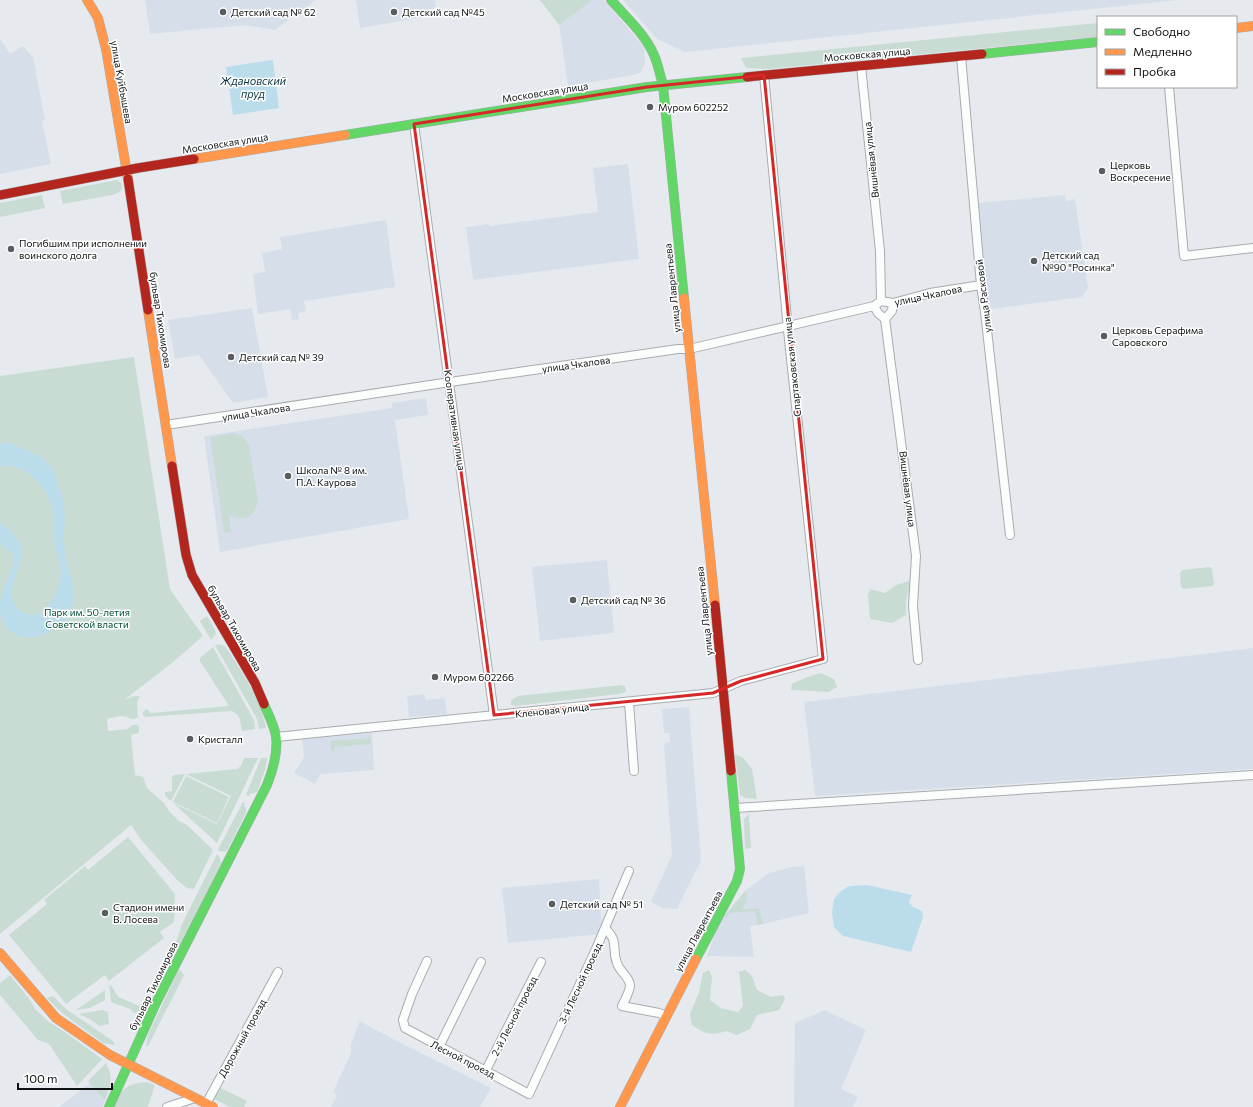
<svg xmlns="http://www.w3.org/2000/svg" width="1253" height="1107" viewBox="0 0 1253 1107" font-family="Commissioner,sans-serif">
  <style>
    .built { fill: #d6dfe9 }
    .green { fill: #c8dcd4 }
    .water { fill: #bbddeb }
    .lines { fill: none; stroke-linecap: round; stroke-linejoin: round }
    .street-casing { stroke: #a9acaf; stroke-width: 10 }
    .fast-casing { stroke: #a9acaf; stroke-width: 10 }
    .slow-casing { stroke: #a9acaf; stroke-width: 10 }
    .jam-casing { stroke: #a9acaf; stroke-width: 10 }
    .street { stroke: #fbfcfc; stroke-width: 8 }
    .fast { stroke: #63d668; stroke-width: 9 }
    .slow { stroke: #ff974d; stroke-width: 9 }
    .jam { stroke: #b3261e; stroke-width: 9 }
    .marked { fill: none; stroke: #d62828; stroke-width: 3; stroke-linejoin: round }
    .poi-dot { fill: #5a5d60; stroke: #fff; stroke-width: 1.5 }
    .labels { text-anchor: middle; stroke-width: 3; stroke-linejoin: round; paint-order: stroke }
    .poi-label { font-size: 10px; fill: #0e1113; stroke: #fff; text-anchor: start }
    .street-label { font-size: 10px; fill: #0e1113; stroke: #fff }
    .park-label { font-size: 10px; fill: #005135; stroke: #fff }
    .water-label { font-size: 11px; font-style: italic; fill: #05313e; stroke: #fff }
  </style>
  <rect width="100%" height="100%" fill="#e6eaee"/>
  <!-- built -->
  <path class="built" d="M145,0H316L275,30L244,25L150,34Z
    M356,0H435L436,6L424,17L360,28Z
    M593,0H604L644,47L645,63L640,73L629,76L568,86L559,25Z
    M623,0H1178L685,52L657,39Z
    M0,39L10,54L23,46L33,57L45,120L42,121L51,164L0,174Z
    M628,164L639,259L473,280L466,227L489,224V226L598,212L593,168Z
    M1065,195L1066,201L1075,199L1088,288L1082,297L992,309L987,301L978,203Z
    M386,220L395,287L304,301L306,311L298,313L299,319L292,320L290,309L258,314L253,274L265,272L262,253L282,249L280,237Z
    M252,308L268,397L233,403L199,355L175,359L168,320Z
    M426,398L428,415L395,420L409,519L220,552L204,436L392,408V403Z
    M607,560L614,633L540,641L532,567Z
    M1253,648V769L815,796L804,702Z
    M424,694L426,700L445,698L447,714L409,717L407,696Z
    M689,707L701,861L677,909L663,908L651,902L672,855L664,746L665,743L670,742L669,733H664L662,709Z
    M372,733L374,770L320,774L315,784L294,773L304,757L302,739Z
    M804,866L809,913L763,924L750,926L754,957L707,956L716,930L724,916L746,890L769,873L792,867Z
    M599,879L602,934L508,943L502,888Z
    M825,1010L866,1030L841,1089L858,1097L853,1107H794L795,1023Z
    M360,1021L391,1038L491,1088L480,1107H331L337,1095L333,1092L351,1053V1044Z
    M90,1083L105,1101L103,1107H59Z"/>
  <!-- green -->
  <path class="green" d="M540,0H593L559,25Z
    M1098,23V37L768,69L746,68L741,58Z
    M117,180L121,183L122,188L120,192L112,195L63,204L60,191Z
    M42,195L45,208L0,217V203Z
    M134,357L170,589L203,636L172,663L124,700L134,696H140L137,702L138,717C131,722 129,716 121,716C117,716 112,718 107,719L108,731L128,729C130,725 133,724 138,725L139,728V733L131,735L135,775L143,777L147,788L164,803L169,811L179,821L187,825L213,850L194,889L187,888L178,881L141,840L131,825L0,934V376Z
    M233,433L243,436L249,445L258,501C255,517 244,523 229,515L231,532L224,533L210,437Z
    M1210,567L1212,569L1214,584L1212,586L1184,589L1181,587L1180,573L1182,570Z
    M909,581L910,587L906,600V615L892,623L870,619L868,595L870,589L885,593L896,585Z
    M207,616L215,630L216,634L211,640L200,621Z
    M219,644L225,646C242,672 260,697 266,728L259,729L257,719L215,645Z
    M213,647L254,720L255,729L242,731C240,722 241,715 232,711L145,717L143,715V712L147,709L151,713L229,706L200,661V658Z
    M820,673L834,679L837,687L828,692L791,690L792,684L805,678Z
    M621,685L625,686L626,692L619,694L515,706L511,705V700L518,696Z
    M370,738L371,744L335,747V751H331L330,741Z
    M735,754L743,758L752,769L757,799L745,798L740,795Z
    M244,758H258L217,843L173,803L217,824L231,796L186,774L237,769L241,766Z
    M261,758H267L265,770L257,792L250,794L249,796L246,795Z
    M185,774L171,801L165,796V792L172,791V777L174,775Z
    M186,776L229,797L217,823L173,802Z
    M243,802L245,803L244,806L246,808V813L226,852L219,851L218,849Z
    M749,814L751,848L745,849L744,819Z
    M128,837L175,894L174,922L160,932L164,938L109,981L105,975L66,1004L9,935L47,904L44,900L85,866L88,870Z
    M217,854L220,858L221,863L180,947L174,948L182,924Z
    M746,890L747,900L742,910L759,908L763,924L758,925L755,911L730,913L727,917H724Z
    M179,969L184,975L148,1046H146L148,1035Z
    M709,970L712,977L710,1000L721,1008L738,1012L743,1006L739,972L745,970L752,976L757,990L771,997L783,995L785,999L779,1010L757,1015L750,1029L737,1035L726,1031C711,1036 705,1034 692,1025L690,1014L699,992L703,973Z
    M10,975L30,1000L35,1009L49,1022L65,1032L102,1059L77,1086L49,1044L38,1040L0,995V983Z
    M111,985L118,997L142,1007L139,1012L134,1013L130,1009L111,1002L109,986Z
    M105,990V1000L90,1008L76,1010Z
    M53,996L66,1009L113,1041L115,1045L103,1043L62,1013L47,998Z
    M102,1010L108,1012L109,1024L99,1026L91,1020L79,1014Z
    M106,1063C114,1078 110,1086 105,1101L88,1081Z
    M147,1082L155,1085L148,1107H114C120,1089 128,1083 147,1082Z
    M221,1088L247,1101L244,1107H230L214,1099Z"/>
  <!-- water -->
  <path class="water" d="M273,60L279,108L233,115L226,67Z
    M7,442L40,456L52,467L64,502L65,520L63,534L66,560L72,579L74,600L67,619L53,630L37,637H20L7,629L1,617L0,612V600L14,563L13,554L0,544V523C9,529 19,537 21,549C24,572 0,590 19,610C26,616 34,615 43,613C52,602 61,587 61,572C61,563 56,556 55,548C52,518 57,496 31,475C22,468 12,464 0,466V444Z
    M867,885L912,895L909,902L913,907L922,911L923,917L911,952L843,936L834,927L832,912L834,899L841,891L849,886Z"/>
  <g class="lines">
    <!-- street casing -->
    <g class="street-casing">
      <path id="street" d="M961,56L981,285L985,312L1010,535
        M861,66L880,251L881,301
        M1169,87L1184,256L1253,248
        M414,124L494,715
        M893,303L892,311L885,319L916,556L913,606L918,660
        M874,306L878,313L885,319
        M166,425L450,382L678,349H689L874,306L881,301L893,303L930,293L981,285
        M629,702L634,771
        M276,737L713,693L741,681L823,659L789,340L764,75
        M735,808L1253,775
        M605,928C620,943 611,948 617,963C619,971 629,976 630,985C630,991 625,1000 622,1006L659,1013L666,1016
        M427,961L412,994L403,1020L405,1028L529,1094L596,949L629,871
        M439,1047L481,962
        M486,1070L541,962
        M206,1104L278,972
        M167,1107L195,1098"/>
    </g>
    <!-- fast casing -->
    <g class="fast-casing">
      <path id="fast" d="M611,0C626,17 645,34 654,55C658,64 660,75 663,85L684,298
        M982,54L1098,42
        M345,135L647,87L747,77
        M696,959L737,881L740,869L731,771
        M109,1107L156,1003L267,785C273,770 278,752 276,736C274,725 268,714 264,704"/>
    </g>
    <!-- slow casing -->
    <g class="slow-casing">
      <path id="slow" d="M87,0L98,18L106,49L128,179
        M1236,28L1253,26
        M194,159L345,135
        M684,298L715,605
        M148,310L172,466
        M0,953L56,1018L110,1055L213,1107
        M620,1107L696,959"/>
    </g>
    <!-- jam casing -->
    <g class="jam-casing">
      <path id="jam" d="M747,77L982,54
        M128,179L148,310
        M0,195L138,168L194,159
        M172,466L186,555L192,575L255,683L264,704
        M715,605L731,771"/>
    </g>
    <!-- street -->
    <use href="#street" class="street"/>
    <!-- fast -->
    <use href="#fast" class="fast"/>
    <!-- slow -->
    <use href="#slow" class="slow"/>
    <!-- jam -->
    <use href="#jam" class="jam"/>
  </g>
  <!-- marked area -->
  <path class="marked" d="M764,75L823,659L741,681L713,693L494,715L414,124L647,87Z"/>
  <!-- markers -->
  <g class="poi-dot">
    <circle cx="223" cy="12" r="4"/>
    <circle cx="394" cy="12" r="4"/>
    <circle cx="650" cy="107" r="4"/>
    <circle cx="1102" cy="171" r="4"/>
    <circle cx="11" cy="249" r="4"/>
    <circle cx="1034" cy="261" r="4"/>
    <circle cx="1104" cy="336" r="4"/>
    <circle cx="231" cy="357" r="4"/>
    <circle cx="288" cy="476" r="4"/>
    <circle cx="573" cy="600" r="4"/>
    <circle cx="435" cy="677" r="4"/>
    <circle cx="190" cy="739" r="4"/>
    <circle cx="552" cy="904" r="4"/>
    <circle cx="105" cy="913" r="4"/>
  </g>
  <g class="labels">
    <!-- poi labels -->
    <g class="poi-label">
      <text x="231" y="16">Детский сад № 62</text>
      <text x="402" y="16">Детский сад №45</text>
      <text x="658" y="111">Муром 602252</text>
      <text x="1110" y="169">Церковь<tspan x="1110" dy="12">Воскресение</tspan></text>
      <text x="19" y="247">Погибшим при исполнении<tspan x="19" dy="12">воинского долга</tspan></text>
      <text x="1042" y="259">Детский сад<tspan x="1042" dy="12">№90 "Росинка"</tspan></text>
      <text x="1112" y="334">Церковь Серафима<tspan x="1112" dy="12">Саровского</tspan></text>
      <text x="239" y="361">Детский сад № 39</text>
      <text x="296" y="474">Школа № 8 им.<tspan x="296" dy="12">П.А. Каурова</tspan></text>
      <text x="581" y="604">Детский сад № 36</text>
      <text x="443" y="681">Муром 602266</text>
      <text x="198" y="743">Кристалл</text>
      <text x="560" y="908">Детский сад № 51</text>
      <text x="113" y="911">Стадион имени<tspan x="113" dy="12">В. Лосева</tspan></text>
    </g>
    <!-- street labels -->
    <g class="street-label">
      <text transform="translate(867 54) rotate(-5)" y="4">Московская улица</text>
      <text transform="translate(122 82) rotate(80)" y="4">улица Куйбышева</text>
      <text transform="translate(545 92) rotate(-9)" y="4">Московская улица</text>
      <text transform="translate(225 143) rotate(-9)" y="4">Московская улица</text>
      <text transform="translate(871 160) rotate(-96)" y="4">Вишнёвая улица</text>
      <text transform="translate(672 288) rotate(-96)" y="4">улица Лаврентьева</text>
      <text transform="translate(928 295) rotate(-12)" y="4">улица Чкалова</text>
      <text transform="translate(983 296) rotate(-97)" y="4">улица Расковой</text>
      <text transform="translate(161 320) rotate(81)" y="4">бульвар Тихомирова</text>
      <text transform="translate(576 364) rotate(-8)" y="4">улица Чкалова</text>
      <text transform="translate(792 367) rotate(-96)" y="4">Спартаковская улица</text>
      <text transform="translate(256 412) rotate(-9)" y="4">улица Чкалова</text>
      <text transform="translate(455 420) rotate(82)" y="4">Кооперативная улица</text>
      <text transform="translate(908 489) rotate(83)" y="4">Вишнёвая улица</text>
      <text transform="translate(704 611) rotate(-96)" y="4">улица Лаврентьева</text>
      <text transform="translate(235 628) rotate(60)" y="4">бульвар Тихомирова</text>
      <text transform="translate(552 710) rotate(-6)" y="4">Кленовая улица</text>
      <text transform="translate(698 931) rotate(-62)" y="4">улица Лаврентьева</text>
      <text transform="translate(580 983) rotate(-65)" y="4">3-й Лесной проезд</text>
      <text transform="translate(153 986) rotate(-64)" y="4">бульвар Тихомирова</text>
      <text transform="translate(514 1016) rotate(-63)" y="4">2-й Лесной проезд</text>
      <text transform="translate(242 1038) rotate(-61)" y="4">Дорожный проезд</text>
      <text transform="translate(463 1059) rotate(27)" y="4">Лесной проезд</text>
    </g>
    <!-- park labels -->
    <g class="park-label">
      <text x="87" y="616">Парк им. 50-летия<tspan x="87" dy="12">Советской власти</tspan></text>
    </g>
    <!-- water labels -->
    <g class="water-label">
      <text x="253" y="85">Ждановский<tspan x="253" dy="13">пруд</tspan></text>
    </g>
  </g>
  <!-- legend -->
  <rect x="1097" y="16" width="140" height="72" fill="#ffffff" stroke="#9fa0a1"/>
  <rect x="1105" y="29" width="20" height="6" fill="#63d668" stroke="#9fa0a1"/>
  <text x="1133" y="36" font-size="12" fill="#0e1113">Свободно</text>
  <rect x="1105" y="49" width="20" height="6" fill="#ff974d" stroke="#9fa0a1"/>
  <text x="1133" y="56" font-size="12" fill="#0e1113">Медленно</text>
  <rect x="1105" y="69" width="20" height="6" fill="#b3261e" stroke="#9fa0a1"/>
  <text x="1133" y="76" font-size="12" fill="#0e1113">Пробка</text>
  <!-- scale -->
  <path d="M18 1083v6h94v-6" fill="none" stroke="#0e1113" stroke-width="2"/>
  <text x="24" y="1083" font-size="12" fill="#0e1113" stroke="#ffffff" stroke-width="3" paint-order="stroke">100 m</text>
</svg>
